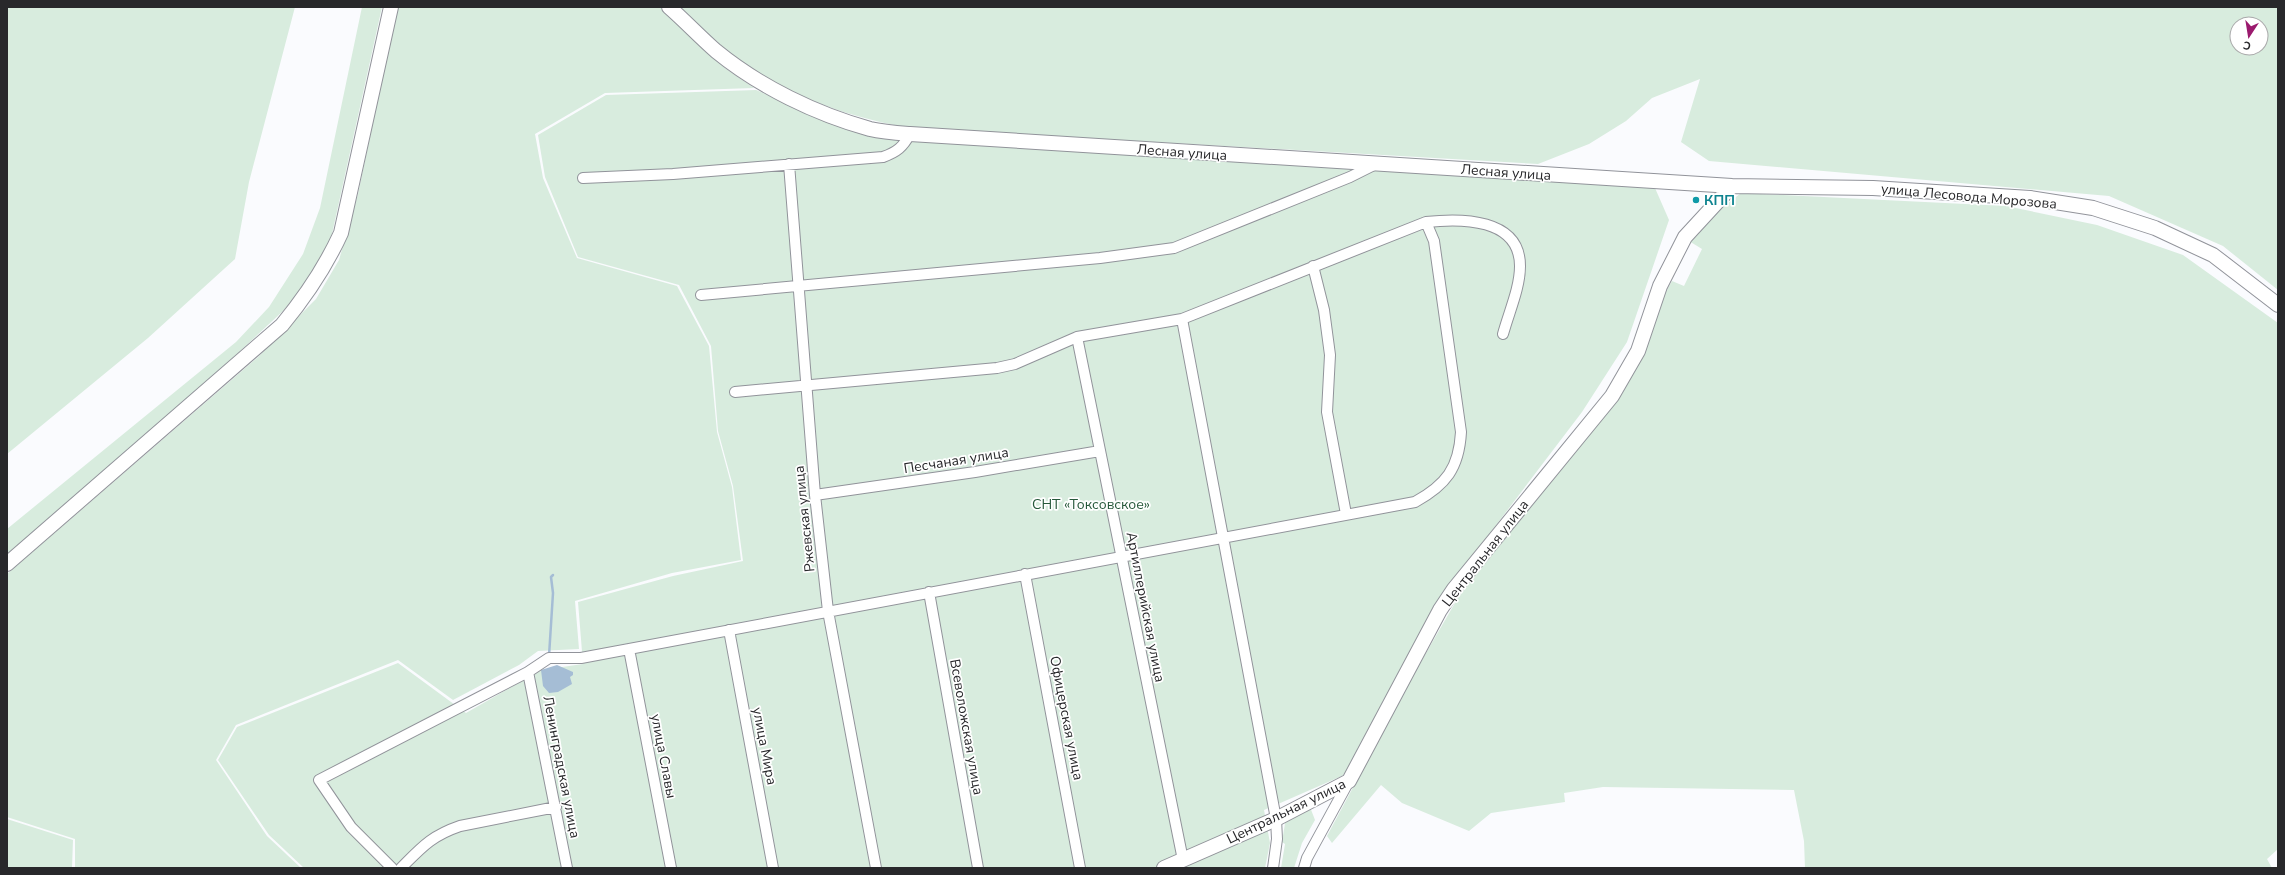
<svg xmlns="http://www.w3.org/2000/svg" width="2285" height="875" viewBox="0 0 2285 875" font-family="'Nunito Sans',sans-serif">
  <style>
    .green { fill: #d8ecde; fill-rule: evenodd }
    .water { fill: #a5bdd5 }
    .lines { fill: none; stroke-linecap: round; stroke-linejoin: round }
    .stream { stroke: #a5bdd5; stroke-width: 2.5 }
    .street-casing { stroke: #91939a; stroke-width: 12 }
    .secondary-casing { stroke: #91939a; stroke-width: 16 }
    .street { stroke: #fff; stroke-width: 10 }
    .secondary { stroke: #fff; stroke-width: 14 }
    .culture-dot { fill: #0f9aa8; stroke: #fff; stroke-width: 1.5 }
    .labels { text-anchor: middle; stroke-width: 3.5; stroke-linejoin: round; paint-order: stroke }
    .street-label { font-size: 14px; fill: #28282b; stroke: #fff }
    .culture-label { font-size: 14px; font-weight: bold; fill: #0d838f; stroke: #fff; text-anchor: start }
    .park-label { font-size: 14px; fill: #26583a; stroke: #fff }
  </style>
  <rect width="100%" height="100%" fill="#fafbfe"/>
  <!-- green -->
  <path class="green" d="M7,7H295L249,182L235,259L148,338L7,454Z
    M362,7H382L332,234L316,271L283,311L238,353L87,487L7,554V529L236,342L269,307L303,254L320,208Z
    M397,7H660L725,68L754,88L605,93L535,134L543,178L577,258L677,286L709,346L717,432L732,487L741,560L672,573L575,601L579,649L538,651L519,665L453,700L398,660L236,725L216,760L267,836L301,868H75V839L7,817V574L257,358L316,299L339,260L358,194Z
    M678,7H2278V290L2223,246L2109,196L1709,161L1681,142L1700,79L1652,98L1626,121L1589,144L1538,164L912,128C842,117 776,91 721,46C706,34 692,20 678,7ZM2237,24H2261V48H2237Z
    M756,90L816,115L911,138L1655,188L1669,220L1627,342L1582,412L1449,587L1354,764L1342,776L1264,810L1270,843L1265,868H304L269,835L218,760L237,727L398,663L466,713L541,670L583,664L578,602L673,576L743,561L733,486L718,431L711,346L679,285L578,257L545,177L538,135L606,95Z
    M1741,193L2006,206L2097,225L2183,255L2278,323V849L2267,859L2272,868H1805L1804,841L1794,790L1603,787L1564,793L1565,802L1491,813L1469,831L1402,803L1381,785L1332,843L1327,836L1411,679L1459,596L1619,397L1644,354L1661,300L1672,281L1684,286L1702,249L1689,241L1703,223Z
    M1310,807L1315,820L1302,843L1294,868H1281L1285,844L1282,842L1286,817Z
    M7,819L73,840L72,868H7Z"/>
  <!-- water -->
  <path class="water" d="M557,665L573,672V675L570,677L572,684L558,692L549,693L543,686L541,670Z"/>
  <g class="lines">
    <!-- stream -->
    <path class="stream" d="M549,656L553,593L551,577L553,575"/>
    <!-- street casing -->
    <g class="street-casing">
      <path id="street" d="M789,164L815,495L828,611L876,868
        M583,178L673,174L883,157C897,152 903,147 910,134
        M1426,222C1461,218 1520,218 1520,266C1520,288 1509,312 1503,334
        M1313,266L1324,310L1330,355L1327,412L1346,514
        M701,295L1100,258L1174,248L1350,177L1376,164
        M1182,319L1276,819L1277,839L1273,868
        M1077,337L1183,860
        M815,495L975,472L1100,451
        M1025,574L1080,868
        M929,592L978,868
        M729,630L773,868
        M629,649L671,868
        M528,672L567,868
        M392,868L351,827L319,780L528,672L549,658H581L1415,502C1446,485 1459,468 1461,432L1434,241L1426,222L1182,319L1077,337L1015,364L997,368L735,392
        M401,868C422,847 431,836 460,826L556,807
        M1304,868L1307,858L1349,781"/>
    </g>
    <!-- secondary casing -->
    <g class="secondary-casing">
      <path id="secondary" d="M669,7C685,21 700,37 716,51C760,87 816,114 870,129C883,132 897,133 910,134L1732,186L1873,188L2030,198L2093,208L2155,228L2213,255L2278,305
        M7,564L282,325C306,296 325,268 341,233L391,7
        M1164,868L1276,819L1349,781L1440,610L1454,589L1612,396L1638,351L1660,286L1685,237L1732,186"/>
    </g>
    <!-- street -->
    <use href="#street" class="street"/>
    <!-- secondary -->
    <use href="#secondary" class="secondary"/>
  </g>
  <!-- markers -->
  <circle class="culture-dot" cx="1696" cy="200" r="4"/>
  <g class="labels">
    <!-- street labels -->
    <g class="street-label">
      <text transform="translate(1182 152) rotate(4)" y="5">Лесная улица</text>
      <text transform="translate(1506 172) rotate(4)" y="5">Лесная улица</text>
      <text transform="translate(1969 196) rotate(5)" y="5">улица Лесовода Морозова</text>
      <text transform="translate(956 460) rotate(-9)" y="5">Песчаная улица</text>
      <text transform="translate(804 519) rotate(-96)" y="5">Ржевская улица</text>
      <text transform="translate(1485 553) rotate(-52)" y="5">Центральная улица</text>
      <text transform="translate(1146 607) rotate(79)" y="5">Артиллерийская улица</text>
      <text transform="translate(1067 718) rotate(79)" y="5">Офицерская улица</text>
      <text transform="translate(967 727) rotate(80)" y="5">Всеволожская улица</text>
      <text transform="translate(765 746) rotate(79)" y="5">улица Мира</text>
      <text transform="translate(664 756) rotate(79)" y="5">улица Славы</text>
      <text transform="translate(562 767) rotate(79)" y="5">Ленинградская улица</text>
      <text transform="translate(1286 811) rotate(-26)" y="5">Центральная улица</text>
    </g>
    <!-- culture labels -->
    <g class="culture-label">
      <text x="1704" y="205">КПП</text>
    </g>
    <!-- park labels -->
    <g class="park-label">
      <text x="1091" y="509">СНТ «Токсовское»</text>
    </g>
  </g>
  <!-- border -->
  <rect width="2285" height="875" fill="none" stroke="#28282b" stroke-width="16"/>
  <!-- north arrow -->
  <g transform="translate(2249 36) rotate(192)"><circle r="19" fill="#ffffff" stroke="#a9a9aa"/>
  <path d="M0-3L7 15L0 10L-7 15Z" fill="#9b1a6e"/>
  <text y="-6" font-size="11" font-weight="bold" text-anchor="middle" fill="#28282b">С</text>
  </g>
</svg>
